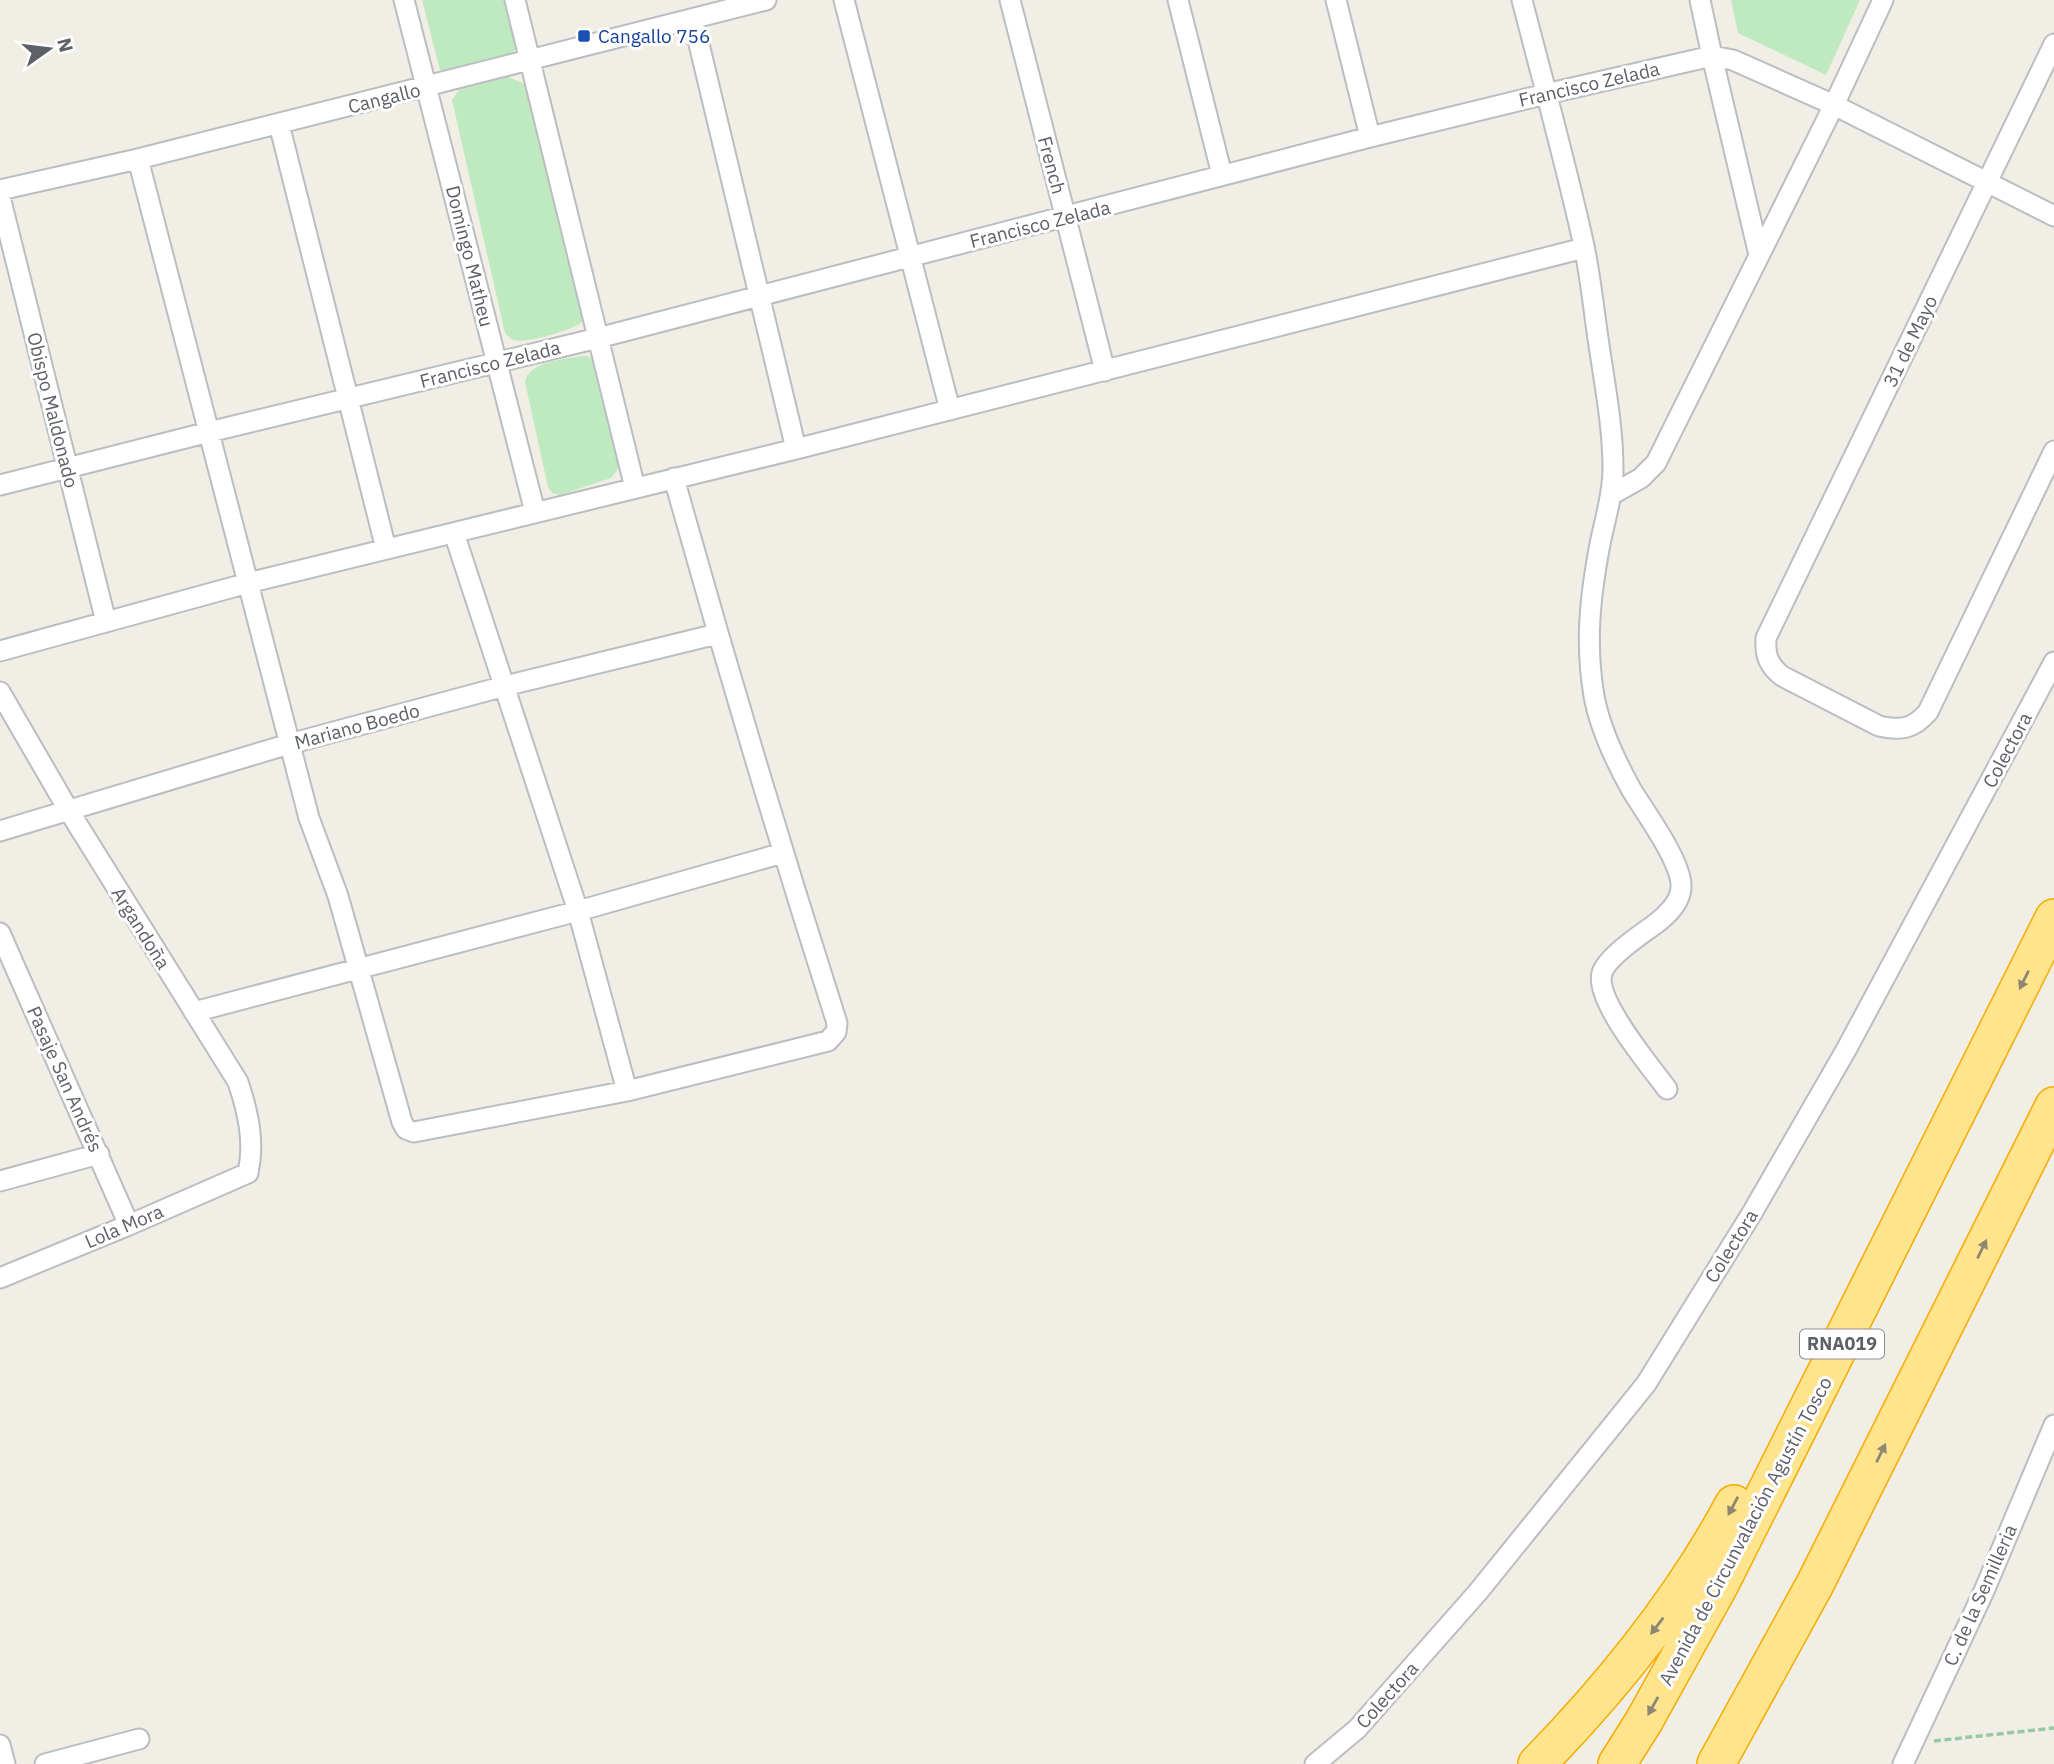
<svg xmlns="http://www.w3.org/2000/svg" width="2054" height="1764" viewBox="0 0 2054 1764" font-family="'IBM Plex Sans',sans-serif">
  <style>
    .green { fill: #bfeac0 }
    .lines { fill: none; stroke-linecap: round; stroke-linejoin: round }
    .minor-casing { stroke: #babdc2; stroke-width: 23 }
    .motorway-casing { stroke: #f6ac00; stroke-width: 40 }
    .path { stroke: #96caa5; stroke-width: 3.5; stroke-dasharray: 7 3.5; stroke-linecap: butt }
    .minor { stroke: #fff; stroke-width: 19 }
    .motorway { stroke: #ffe48e; stroke-width: 37 }
    .oneway { fill: #8e8873 }
    .transit-dot { fill: #1a4fb4; stroke: #fff; stroke-width: 2.5 }
    .labels { text-anchor: middle; stroke-width: 6; stroke-linejoin: round; paint-order: stroke }
    .shield { fill: #fff; stroke: #8e9095; stroke-width: 2 }
    .shield-label { font-size: 18px; font-weight: bold; fill: #5d6167 }
    .transit-label { font-size: 19px; fill: #164399; stroke: #fff; text-anchor: start }
    .street-label { font-size: 19px; fill: #5d6167; stroke: #fff }
  </style>
  <rect width="100%" height="100%" fill="#f1eee5"/>
  <!-- green -->
  <path class="green" d="M422,0H509C513,16 527,43 511,54L447,72L440,70Z
    M1731,0H1860L1826,75L1738,33Z
    M508,77L523,83L530,94L584,312L582,322C572,330 527,344 514,340C512,340 507,335 505,333L452,100L459,90Z
    M581,356H588L597,364L621,457L619,468L611,478L560,495L552,493L548,487L525,382C529,361 563,360 581,356Z"/>
  <g class="lines">
    <!-- minor casing -->
    <g class="minor-casing">
      <path id="minor" d="M404,0L535,512
        M515,0L635,488
        M844,0L950,410
        M1010,0L1105,371
        M1178,0L1222,175
        M1336,0L1370,137
        M1522,0C1543,82 1566,164 1584,246C1591,279 1594,313 1599,345C1605,386 1613,428 1613,469C1613,495 1605,519 1600,544C1590,597 1585,643 1594,696C1600,729 1615,760 1631,789C1644,811 1683,863 1681,888C1680,903 1665,917 1654,925C1640,935 1607,957 1602,973C1594,1000 1651,1067 1667,1089
        M1700,0L1712,56L1759,255
        M693,19L796,449
        M2054,44L1766,638C1765,655 1768,665 1782,676L1879,726C1901,731 1913,729 1928,712L2054,451
        M279,124L386,549
        M138,159L309,818L338,896L402,1122L406,1129L414,1132L627,1091L828,1041L836,1032L837,1023C779,842 725,661 674,478
        M0,190L138,159L766,0
        M0,197L106,622
        M0,485L209,432L598,338L1370,137L1546,94L1712,56L1733,60L1834,105L2054,216
        M1611,495L1641,478L1656,463L1834,105L1883,0
        M454,533L578,911L627,1091
        M0,651L248,583L796,449L1584,248
        M0,692L69,811L238,1082C248,1112 255,1142 248,1173L129,1225L0,1278
        M0,831L289,744L505,686L717,634
        M0,933L129,1225
        M194,1012L578,911L783,853
        M0,1181L99,1154
        M0,1745L5,1764
        M45,1764L139,1739
        M1315,1764L1357,1729L1478,1592L1646,1384L1752,1213L1846,1050L2054,662
        M1903,1764L1984,1591L2054,1425"/>
    </g>
    <!-- motorway casing -->
    <g class="motorway-casing">
      <path id="motorway" d="M1537,1764C1614,1685 1682,1601 1734,1504
        M1617,1764L1644,1721L1720,1584L2054,918
        M1716,1764L1815,1584L2054,1106"/>
    </g>
    <!-- path -->
    <path class="path" d="M1934,1741L2054,1728"/>
    <!-- minor -->
    <use href="#minor" class="minor"/>
    <!-- motorway -->
    <use href="#motorway" class="motorway"/>
  </g>
  <!-- one-way arrows -->
  <defs><path id="oneway-solid" d="M-6-.8H1V-3.2L6.5 0L1 3.2V.8H-6Z" transform="scale(1.75)"/></defs>
  <g class="oneway">
    <use href="#oneway-solid" transform="translate(2024 980) rotate(116)"/>
    <use href="#oneway-solid" transform="translate(1982 1249) rotate(-64)"/>
    <use href="#oneway-solid" transform="translate(1881 1453) rotate(-64)"/>
    <use href="#oneway-solid" transform="translate(1733 1506) rotate(118)"/>
    <use href="#oneway-solid" transform="translate(1657 1626) rotate(127)"/>
    <use href="#oneway-solid" transform="translate(1653 1706) rotate(119)"/>
  </g>
  <!-- markers -->
  <rect class="transit-dot" x="577" y="29" width="14" height="14" rx="3.5"/>
  <g class="labels">
    <!-- shield labels -->
    <rect class="shield" x="1800" y="1329.5" width="84" height="29" rx="5"/>
    <g class="shield-label">
      <text x="1842" y="1350">RNA019</text>
    </g>
    <!-- transit labels -->
    <g class="transit-label">
      <text x="598" y="43">Cangallo 756</text>
    </g>
    <!-- street labels -->
    <g class="street-label">
      <text transform="translate(1589 84) rotate(-13)" y="7">Francisco Zelada</text>
      <text transform="translate(384 98) rotate(-14)" y="7">Cangallo</text>
      <text transform="translate(1052 165) rotate(75)" y="7">French</text>
      <text transform="translate(1040 224) rotate(-14)" y="7">Francisco Zelada</text>
      <text transform="translate(470 256) rotate(76)" y="7">Domingo Matheu</text>
      <text transform="translate(1910 341) rotate(-64)" y="7">31 de Mayo</text>
      <text transform="translate(490 364) rotate(-14)" y="7">Francisco Zelada</text>
      <text transform="translate(53 410) rotate(76)" y="7">Obispo Maldonado</text>
      <text transform="translate(357 726) rotate(-15)" y="7">Mariano Boedo</text>
      <text transform="translate(2007 750) rotate(-62)" y="7">Colectora</text>
      <text transform="translate(141 928) rotate(58)" y="7">Argandoña</text>
      <text transform="translate(65 1079) rotate(66)" y="7">Pasaje San Andrés</text>
      <text transform="translate(124 1226) rotate(-23)" y="7">Lola Mora</text>
      <text transform="translate(1731 1246) rotate(-58)" y="7">Colectora</text>
      <text transform="translate(1745 1531) rotate(-62)" y="7">Avenida de Circunvalación Agustín Tosco</text>
      <text transform="translate(1980 1595) rotate(-66)" y="7">C. de la Semilleria</text>
      <text transform="translate(1387 1695) rotate(-48)" y="7">Colectora</text>
    </g>
  </g>
  <!-- north arrow -->
  <g transform="translate(49 49) rotate(76)" stroke="#ffffff" stroke-width="5" paint-order="stroke">
  <path d="M0-5L12 26L0 18L-12 26Z" fill="#5d6167"/>
  <text y="-10" font-size="19" font-weight="bold" text-anchor="middle" fill="#5d6167">N</text>
  </g>
</svg>
